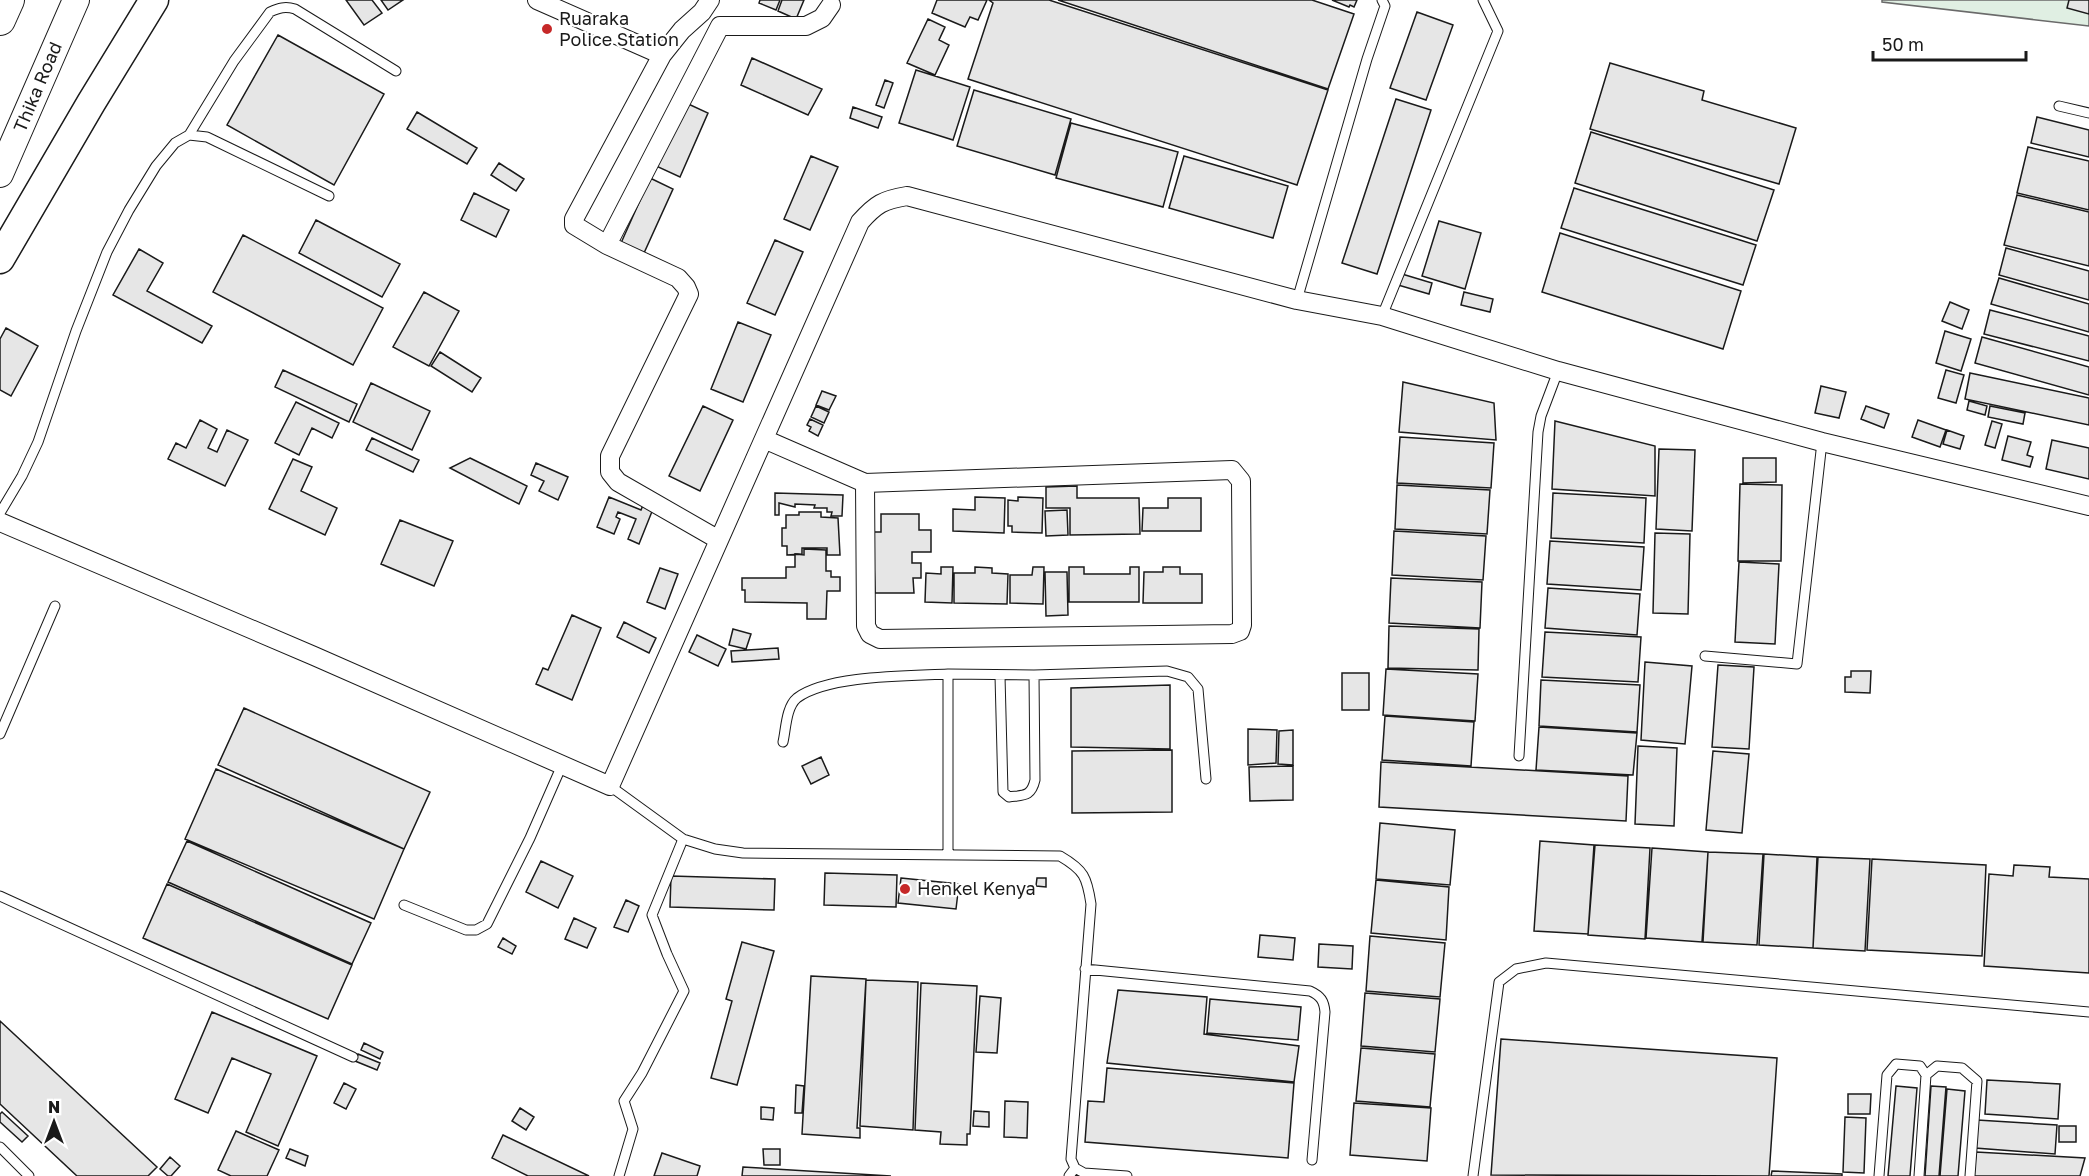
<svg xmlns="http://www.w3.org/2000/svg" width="2089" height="1176" viewBox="0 0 2089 1176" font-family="'Golos Text',sans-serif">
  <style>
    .green { fill: #e0efe3; stroke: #6a6a6a; stroke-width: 1.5 }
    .building { fill: #e6e6e6; stroke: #1a1a1a; stroke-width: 1.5 }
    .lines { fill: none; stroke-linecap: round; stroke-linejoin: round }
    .service-casing { stroke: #1a1a1a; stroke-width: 11 }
    .minor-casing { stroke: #1a1a1a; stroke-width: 20 }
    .secondary-casing { stroke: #1a1a1a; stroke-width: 28 }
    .primary-casing { stroke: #1a1a1a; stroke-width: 31 }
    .trunk-casing { stroke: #1a1a1a; stroke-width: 32 }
    .service { stroke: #fff; stroke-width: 9 }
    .minor { stroke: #fff; stroke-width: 18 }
    .secondary { stroke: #fff; stroke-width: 26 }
    .primary { stroke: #fff; stroke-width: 28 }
    .trunk { stroke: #fff; stroke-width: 30 }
    .poi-dot { fill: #c62828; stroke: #fff; stroke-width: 2 }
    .labels { text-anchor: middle; stroke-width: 4.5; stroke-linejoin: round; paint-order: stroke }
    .poi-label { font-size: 18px; fill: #1a1a1a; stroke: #fff; text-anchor: start }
    .street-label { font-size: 18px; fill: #1a1a1a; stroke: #fff }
  </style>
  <rect width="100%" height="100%" fill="#fff"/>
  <!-- green -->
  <path class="green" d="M1882,0H2089V26L1882,2Z"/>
  <!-- building -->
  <path class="building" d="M346,0H372L382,13L364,25Z
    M381,0H403L388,10Z
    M760,0H780L776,10L759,3Z
    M782,0H804L796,19L778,11Z
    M937,0H987L978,20L970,17L965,27L932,13Z
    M989,0H1049L1328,90L1297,185L968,79L993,3Z
    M1058,0H1312L1354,14L1328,89Z
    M1332,0H1357L1354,7L1350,5L1349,7Z
    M2069,0H2089V14L2067,8Z
    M1417,12L1453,25L1426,100L1390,88Z
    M928,19L945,27L939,40L949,45L935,75L907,63Z
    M278,35L384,94L334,185L227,125Z
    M752,58L822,89L808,115L741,85Z
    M1610,63L1704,91L1702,100L1796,128L1779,184L1590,129Z
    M916,70L970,87L953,140L899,123Z
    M885,80L893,83L884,108L876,105Z
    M974,90L1071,119L1055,175L957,146Z
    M1396,99L1431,110L1377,274L1342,263Z
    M684,102L708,113L680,177L656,166Z
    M853,107L882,117L878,128L850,118Z
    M417,112L477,148L467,164L407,129Z
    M2037,117L2089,130V157L2031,143Z
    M1071,123L1178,152L1163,207L1056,178Z
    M1591,132L1774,190L1757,241L1575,183Z
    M2028,147L2089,161V210L2017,193Z
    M811,156L838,167L810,230L784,219Z
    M1184,156L1288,186L1273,238L1169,208Z
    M499,163L524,179L516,191L491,175Z
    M650,178L673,189L644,253L621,243Z
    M1574,188L1756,245L1743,285L1561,228Z
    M474,193L509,210L496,237L461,220Z
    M2017,195L2089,212V266L2004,245Z
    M316,220L400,264L382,297L299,253Z
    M1439,221L1481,233L1465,289L1422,276Z
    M1560,233L1741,291L1723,349L1542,292Z
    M243,235L383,308L353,365L213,292Z
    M775,240L803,252L775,315L747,303Z
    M2006,248L2089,271V300L1999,275Z
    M139,249L163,263L147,291L212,326L202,343L113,295Z
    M1402,274L1432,283L1429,294L1398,285Z
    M1999,278L2089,304V332L1991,304Z
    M424,292L459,311L429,366L393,347Z
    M1464,292L1493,299L1490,312L1461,305Z
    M1950,302L1969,310L1962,329L1942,321Z
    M1990,310L2089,336V361L1984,334Z
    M738,322L771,335L743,402L711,389Z
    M6,328L38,346L11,396L0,390V339Z
    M1945,331L1971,339L1961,371L1936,363Z
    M1982,337L2089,367V395L1975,363Z
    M440,352L481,378L472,392L431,366Z
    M283,370L357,404L349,422L275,387Z
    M1946,370L1964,375L1956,403L1938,398Z
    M1970,373L2089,398V425L1965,399Z
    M1403,382L1494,403L1496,440L1399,432Z
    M371,383L430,411L412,450L353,422Z
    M1821,386L1846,392L1839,418L1815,413Z
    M822,391L836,396L829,410L816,405Z
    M1969,401L1987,406L1985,415L1967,410Z
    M296,402L339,423L332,438L312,428L299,455L275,443Z
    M703,406L733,420L700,491L669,476Z
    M816,406L829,412L824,423L811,417Z
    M1866,406L1889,414L1884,428L1861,419Z
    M1990,406L2025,413L2023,424L1988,417Z
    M810,419L823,425L818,436L809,431L811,427L807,425Z
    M200,420L217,429L208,448L217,452L227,430L248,440L225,486L168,459L176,443L186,448Z
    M1918,420L1946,430L1940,447L1912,437Z
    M1555,421L1655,446V496L1552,489Z
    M1992,421L2002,424L1995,448L1985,445Z
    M1947,430L1964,436L1960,449L1943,444Z
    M2008,436L2031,442L2027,455L2033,457L2030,467L2002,460Z
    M1400,437L1494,443L1491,488L1397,483Z
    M372,438L419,460L413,472L366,450Z
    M2052,440L2089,448V479L2046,469Z
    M1659,449L1695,450L1692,531L1656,529Z
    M470,458L527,486L519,504L450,468Z
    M1743,458H1776V482L1743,483Z
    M293,459L312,467L301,491L337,508L325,535L269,509Z
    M536,463L568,477L558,500L539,491L544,481L531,475Z
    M1740,484L1782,485L1781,561H1738Z
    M1397,485L1490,490L1487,534L1395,529Z
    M1077,486V498H1139L1140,534L1070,535V508H1046V487Z
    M775,493L843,495L842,516H831L832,512H827V508H814L815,505L795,504V507L779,503V515H775Z
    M1553,493L1646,498L1644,543L1551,538Z
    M609,497L641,510L643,505L653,509L639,544L628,539L636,519L618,512L616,517L620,519L614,534L597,527Z
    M975,497L1005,498L1004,533L953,531V509L975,510Z
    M1018,497L1043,498L1042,533L1012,532V526H1008V500L1018,501Z
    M1168,498H1201V531H1142L1143,508H1168Z
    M1067,510L1068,535L1046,536L1045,511Z
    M799,512H821V517L838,518L840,555H827V548H802V554L787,555V546H782V528H786V515H799Z
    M881,514H919V530H931V552H912V563H921V578H913L914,593H875L873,532H881Z
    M400,520L453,541L434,586L381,564Z
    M1394,531L1486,536L1483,580L1392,575Z
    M1655,533L1690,534L1688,614L1653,613Z
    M1550,541L1644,547L1641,590L1547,584Z
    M804,549L826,550V571H831V577H840V591H827L826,619H807V603L745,602V590H742V578H786V567H795V554L804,555Z
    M1739,562L1779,564L1775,644L1735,642Z
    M941,567H953L952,603L925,602L926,573L941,574Z
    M975,567L992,568V573L1008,574L1007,604L954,603V573H975Z
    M1033,567H1044L1043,604L1010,603V575H1032Z
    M1069,567H1084V574H1130V567H1139V602H1069Z
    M1163,567H1180V574H1202V603H1143L1144,572H1163Z
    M660,568L678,574L665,609L647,602Z
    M1045,572H1067L1068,615L1046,616Z
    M1391,578L1482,582L1480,628L1389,623Z
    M1548,588L1640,594L1637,635L1545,628Z
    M572,615L601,628L572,700L536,684L543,668L548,670Z
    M624,622L656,638L649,653L617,637Z
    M1389,626L1479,629L1478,670L1388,668Z
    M733,629L751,634L746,649L729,645Z
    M1545,632L1641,637L1638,682L1542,677Z
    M697,635L726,649L718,666L689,652Z
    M778,648L779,659L732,662L731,651Z
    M1645,662L1692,666L1685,744L1641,740Z
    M1718,665L1754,667L1749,749L1712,747Z
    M1386,669L1478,674L1475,721L1383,715Z
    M1851,671H1871L1870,693L1845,692V677H1851Z
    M1342,673H1369V710H1342Z
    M1541,680L1640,685L1637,732L1539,726Z
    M1170,685V749L1071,747V688Z
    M244,708L430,792L404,849L218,765Z
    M1385,716L1474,722L1471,766L1382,760Z
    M1539,727L1637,733L1633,775L1536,770Z
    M1248,729L1277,730L1276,763L1248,765Z
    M1293,730V765L1278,764L1279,731Z
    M1638,746L1677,748L1674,826L1635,824Z
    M1172,750V812L1072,813V751Z
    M1713,751L1749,754L1742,833L1706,830Z
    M821,757L829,775L811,784L802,766Z
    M1381,762L1628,776L1626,821L1379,807Z
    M1293,766V800L1250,801L1249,767Z
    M216,769L404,849L374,919L185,839Z
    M1380,823L1455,830L1450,885L1376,879Z
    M187,841L371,923L352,964L168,882Z
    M1540,841L1594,845L1588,934L1534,931Z
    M1595,845L1650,848L1645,939L1588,935Z
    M1652,848L1708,852L1702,942L1646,938Z
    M1708,852L1763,854L1757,945L1703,942Z
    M1764,854L1817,857L1813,948L1759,945Z
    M1818,857L1870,859L1865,951L1813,948Z
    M1872,859L1986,865L1982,956L1867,950Z
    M541,861L573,876L558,908L526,892Z
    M2014,865L2050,867L2049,877L2089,879V973L1984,966L1989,874L2013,876Z
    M825,873L897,875L896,907L824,905Z
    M671,876L775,879L774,910L670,907Z
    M901,878L959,884L956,909L898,903Z
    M1037,878H1046V887L1036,886Z
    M1376,880L1449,887L1446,940L1371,933Z
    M167,884L352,965L328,1019L143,938Z
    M626,900L639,906L628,932L614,927Z
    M574,918L596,928L587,948L565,939Z
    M1260,935L1295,938L1293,960L1258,957Z
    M1370,936L1445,943L1440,997L1366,991Z
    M503,938L516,946L512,954L498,947Z
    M742,942L774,951L737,1085L711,1078L732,1001L726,999Z
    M1319,944L1353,946L1352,969L1318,967Z
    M811,976L866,979L857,1128H860V1138L802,1134Z
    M866,980L918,982L913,1130L860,1126Z
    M921,983L977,986L970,1134H967V1145L940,1144L941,1132L915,1130Z
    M1118,990L1207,997L1204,1034L1299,1046L1294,1082L1107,1063Z
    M1365,993L1440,999L1435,1052L1361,1046Z
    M980,996L1001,998L997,1053L976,1052Z
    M1210,999L1301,1007L1298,1040L1207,1033Z
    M212,1012L317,1056L278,1146L246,1132L271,1074L232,1058L208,1113L175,1099Z
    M0,1021L157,1167L148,1176H77L0,1104Z
    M1501,1039L1777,1058L1769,1176L1491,1175Z
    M364,1043L383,1052L380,1059L361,1050Z
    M1361,1048L1435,1054L1430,1107L1356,1101Z
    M358,1054L380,1063L377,1070L355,1061Z
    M1107,1068L1294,1083L1288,1158L1085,1142L1088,1101L1104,1102Z
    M1987,1080L2060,1084L2058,1119L1985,1114Z
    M344,1083L356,1089L346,1109L334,1103Z
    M796,1085L804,1086L802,1113H795Z
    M1896,1086L1917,1088L1910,1176H1888Z
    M1931,1086L1946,1087L1939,1176H1925Z
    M1947,1089L1965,1091L1958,1176H1940Z
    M1848,1094H1871L1870,1114H1848Z
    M1005,1101L1028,1102L1027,1138L1004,1137Z
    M1354,1103L1431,1108L1427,1161L1350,1155Z
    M761,1107L774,1108L773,1120L761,1119Z
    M520,1108L534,1117L526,1130L512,1121Z
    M974,1111L989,1112V1127L973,1126Z
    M2,1112L28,1136L22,1142L0,1122V1114Z
    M1845,1117L1866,1118L1864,1173L1843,1172Z
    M1977,1120L2057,1125L2055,1154L1975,1148Z
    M2059,1126H2076V1142H2059Z
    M236,1131L279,1150L267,1176H231L218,1170Z
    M503,1135L589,1176H528L492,1158Z
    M290,1149L308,1156L305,1166L286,1158Z
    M763,1149H780V1165H764Z
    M1976,1152L2085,1158L2080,1176H1974Z
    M662,1153L700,1166L697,1176H654Z
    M170,1157L180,1166L171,1176H168L160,1169Z
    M743,1167L891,1176H742Z
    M1772,1171L1842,1174V1176H1771Z"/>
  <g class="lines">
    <!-- service casing -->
    <g class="service-casing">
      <path id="service" d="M2059,106L2089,113
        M189,135L234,61L270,12C279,8 285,6 295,9L396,71
        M1297,300L1367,59L1385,6L1382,0
        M1382,316L1498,31L1483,0
        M0,513L22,476L38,442L76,331L107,252L129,210L156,166L175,143L189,135L207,137L329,196
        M1705,656L1797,664L1822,442
        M1000,676L1003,792L1009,797C1024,795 1031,797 1035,780L1034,675
        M0,734L55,606
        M783,742C786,729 786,707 797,698C828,675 909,676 948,674
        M1519,756L1538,432L1541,416L1558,371
        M610,786L683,839L715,849L743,853L1060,856C1084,870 1087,877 1091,904L1071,1159L1075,1168L1069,1176
        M948,854V674L1034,675L1167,671L1188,677L1198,689L1206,779
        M0,896L353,1057
        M404,905L466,930H476L487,924L530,838L562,765
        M1085,969L1310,991C1321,996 1324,1001 1325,1012L1312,1160
        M0,1147L29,1176
        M1075,1168L1084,1173L1127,1176
        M619,1176L633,1129L624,1101L642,1073L684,991L667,954L652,915L683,839
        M1473,1176L1499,982L1516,969L1546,963L2089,1012
        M1879,1176L1887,1075L1896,1064L1920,1066L1926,1075
        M1919,1176L1926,1075L1937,1066L1962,1068L1977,1081L1970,1176"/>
    </g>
    <!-- minor casing -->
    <g class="minor-casing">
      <path id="minor" d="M537,0L662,55
        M607,245L574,225V219L662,55L682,30L702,12L710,0
        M764,439L865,483L1232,470L1241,481L1242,625L1240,631L1232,634L880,639L870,634L866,626L865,483
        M0,522L314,656L610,786L860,222C876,204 883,200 907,196L1297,300L1382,316L1558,371L1822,442L2089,506
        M719,540L618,482L610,472V456L689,294L686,287L678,278L607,245L720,26H806L822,18L831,5"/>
    </g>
    <!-- secondary casing -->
    <g class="secondary-casing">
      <path id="secondary" d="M0,174L76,0"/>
    </g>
    <!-- primary casing -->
    <g class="primary-casing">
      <path id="primary" d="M0,259L91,103L154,0"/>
    </g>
    <!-- trunk casing -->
    <g class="trunk-casing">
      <path id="trunk" d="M0,20L9,0"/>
    </g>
    <!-- service -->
    <use href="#service" class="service"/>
    <!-- minor -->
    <use href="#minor" class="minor"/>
    <!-- secondary -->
    <use href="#secondary" class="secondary"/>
    <!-- primary -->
    <use href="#primary" class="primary"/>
    <!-- trunk -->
    <use href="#trunk" class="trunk"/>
  </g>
  <!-- markers -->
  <g class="poi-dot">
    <circle cx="547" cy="29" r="6"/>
    <circle cx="905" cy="889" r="6"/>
  </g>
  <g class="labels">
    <!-- poi labels -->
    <g class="poi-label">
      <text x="559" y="25">Ruaraka<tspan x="559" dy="21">Police Station</tspan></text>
      <text x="917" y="895">Henkel Kenya</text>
    </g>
    <!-- street labels -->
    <g class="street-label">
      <text transform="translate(38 87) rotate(-67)" y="6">Thika Road</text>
    </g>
  </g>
  <!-- north arrow -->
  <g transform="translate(54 1122)" stroke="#ffffff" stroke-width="4.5" paint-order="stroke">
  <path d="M0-4.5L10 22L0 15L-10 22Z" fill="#1a1a1a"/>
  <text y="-9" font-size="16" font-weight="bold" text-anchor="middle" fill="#1a1a1a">N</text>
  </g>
  <!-- scale -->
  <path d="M1873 51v9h153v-9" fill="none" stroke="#1a1a1a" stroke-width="3"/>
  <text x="1882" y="51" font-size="18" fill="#1a1a1a" stroke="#ffffff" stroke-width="4.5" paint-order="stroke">50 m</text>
</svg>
